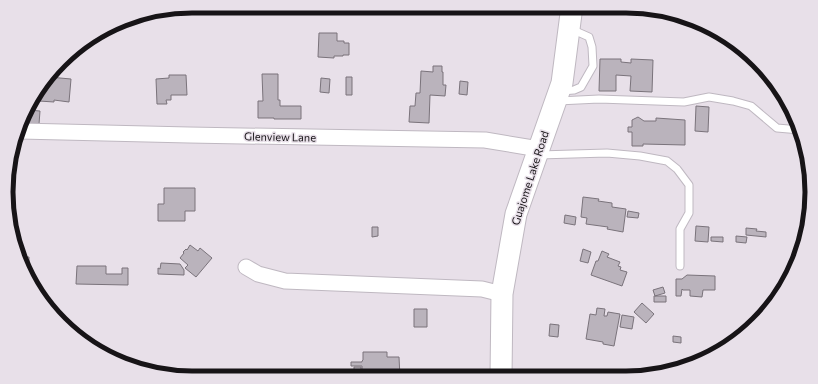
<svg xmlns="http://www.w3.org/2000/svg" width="818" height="384" viewBox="0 0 818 384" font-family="Commissioner,sans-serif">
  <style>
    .building { fill: #bab3bc; stroke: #7a737b }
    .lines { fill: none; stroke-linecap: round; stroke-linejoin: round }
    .lane-casing { stroke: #bfb8c1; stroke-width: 9 }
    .street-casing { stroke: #bfb8c1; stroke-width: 17 }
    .secondary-casing { stroke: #bfb8c1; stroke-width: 23 }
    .lane { stroke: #fff; stroke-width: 7 }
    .street { stroke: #fff; stroke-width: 15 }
    .secondary { stroke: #fff; stroke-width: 21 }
    .labels { text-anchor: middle; stroke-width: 3; stroke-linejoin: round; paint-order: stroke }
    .street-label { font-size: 11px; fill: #171417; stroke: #e8e0e9 }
    .rim { fill: none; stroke: #171417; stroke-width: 5 }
  </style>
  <rect width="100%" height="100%" fill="#e8e0e9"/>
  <!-- building -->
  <path class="building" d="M237,6H246V12L237,11Z
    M319,33H337V41H344V43H349V55H343V56H334V58L318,57Z
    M600,59H621V62L631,63V59L653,60L652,92L630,91L631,76L616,75V91H599Z
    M433,66H442V72H443V85H446L445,96L430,95L429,123L409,122L410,106H415L416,93H420L421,71L433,72Z
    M262,74H278V100H280V106H301V119H274V118H258V101H263Z
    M169,75H186L187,95H171V100H166L167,104H157L156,79L169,78Z
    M49,77L71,79L69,102L54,100V102L39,101L40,86Z
    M346,77H352V95H346Z
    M321,78L330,79L329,93L320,92Z
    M460,81L468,82L467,95L459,94Z
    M696,106L709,107L708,132L695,131Z
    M28,110L40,111L39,124L23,123Z
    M638,117L644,121H656V118L685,120V145L643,144V146H632V132H628V127H632V120Z
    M164,188H195V211H185V221H158V204H164Z
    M583,197L599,199L598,201L612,203V207L626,209L623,232L607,229L608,227L586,224L587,218L581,217Z
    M628,211L639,213L638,218L627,217Z
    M565,215L576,217L575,225L564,223Z
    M696,226L709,227L708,242L695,241Z
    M372,227H378V236L372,237Z
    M746,228L757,229L756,231L766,232V237L746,235Z
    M736,236L747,237L746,243L736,242Z
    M711,237H723V242L711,241Z
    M190,245L198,251L200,248L212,258L196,277L185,268L188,265L180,258L184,253L183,252L186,249L187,250Z
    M583,249L591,252L588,263L580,261Z
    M602,251L609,254L607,257L620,262L618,266L621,267L620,270L627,272L622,286L591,275L596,261H598Z
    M23,257H29V266H24Z
    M161,263L180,264L184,270V275L158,274V268L160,269Z
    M77,266H106V274H122V268H128V285L76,284Z
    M687,275L715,276V290H703L702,297L690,296V290H683L682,289L681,296H676V279H682Z
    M663,287L665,293L655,296L653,290Z
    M654,296H666V302H654Z
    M642,303L654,314L646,323L634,312Z
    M597,308L605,309L604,316H607L608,312L620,314L614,346L603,344V342L586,339L590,314L596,315Z
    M414,309H427V327H414Z
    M622,315L634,317L632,329L620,327Z
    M550,324L559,325L558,337L549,336Z
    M673,336L681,337V343L673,342Z
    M363,352H387V357H399L400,377H362V366H351V362H362V361L363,360Z
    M354,367H361V377H354Z"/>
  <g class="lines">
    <!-- lane casing -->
    <g class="lane-casing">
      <path id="lane" d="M302,8V6
        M561,91L574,90L581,87L593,66L592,47L589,37L571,29
        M558,101L599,99L684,102L709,97L733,101L751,106L777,128L800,130
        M539,155L607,153L640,156L667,161L677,169L689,185V213L680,229V266"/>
    </g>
    <!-- street casing -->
    <g class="street-casing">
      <path id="street" d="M20,131L189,135L485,140L539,149
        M246,267L258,274L285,281L482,289L502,294"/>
    </g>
    <!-- secondary casing -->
    <g class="secondary-casing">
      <path id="secondary" d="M501,377L502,294L516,214L562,83L572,6"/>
    </g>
    <!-- lane -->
    <use href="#lane" class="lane"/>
    <!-- street -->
    <use href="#street" class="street"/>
    <!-- secondary -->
    <use href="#secondary" class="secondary"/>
  </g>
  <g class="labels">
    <!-- street labels -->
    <g class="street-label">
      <text transform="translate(280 137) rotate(1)" y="4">Glenview Lane</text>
      <text transform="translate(530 178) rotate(-72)" y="4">Guajome Lake Road</text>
    </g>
  </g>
  <!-- crop -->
  <path d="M0 0H818V384H0ZM192 13H626A179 179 0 0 1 805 192V192A179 179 0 0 1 626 371H192A179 179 0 0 1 13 192V192A179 179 0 0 1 192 13Z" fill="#e8e0e9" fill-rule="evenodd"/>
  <path class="rim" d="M192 13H626A179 179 0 0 1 805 192V192A179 179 0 0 1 626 371H192A179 179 0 0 1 13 192V192A179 179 0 0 1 192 13Z"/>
</svg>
